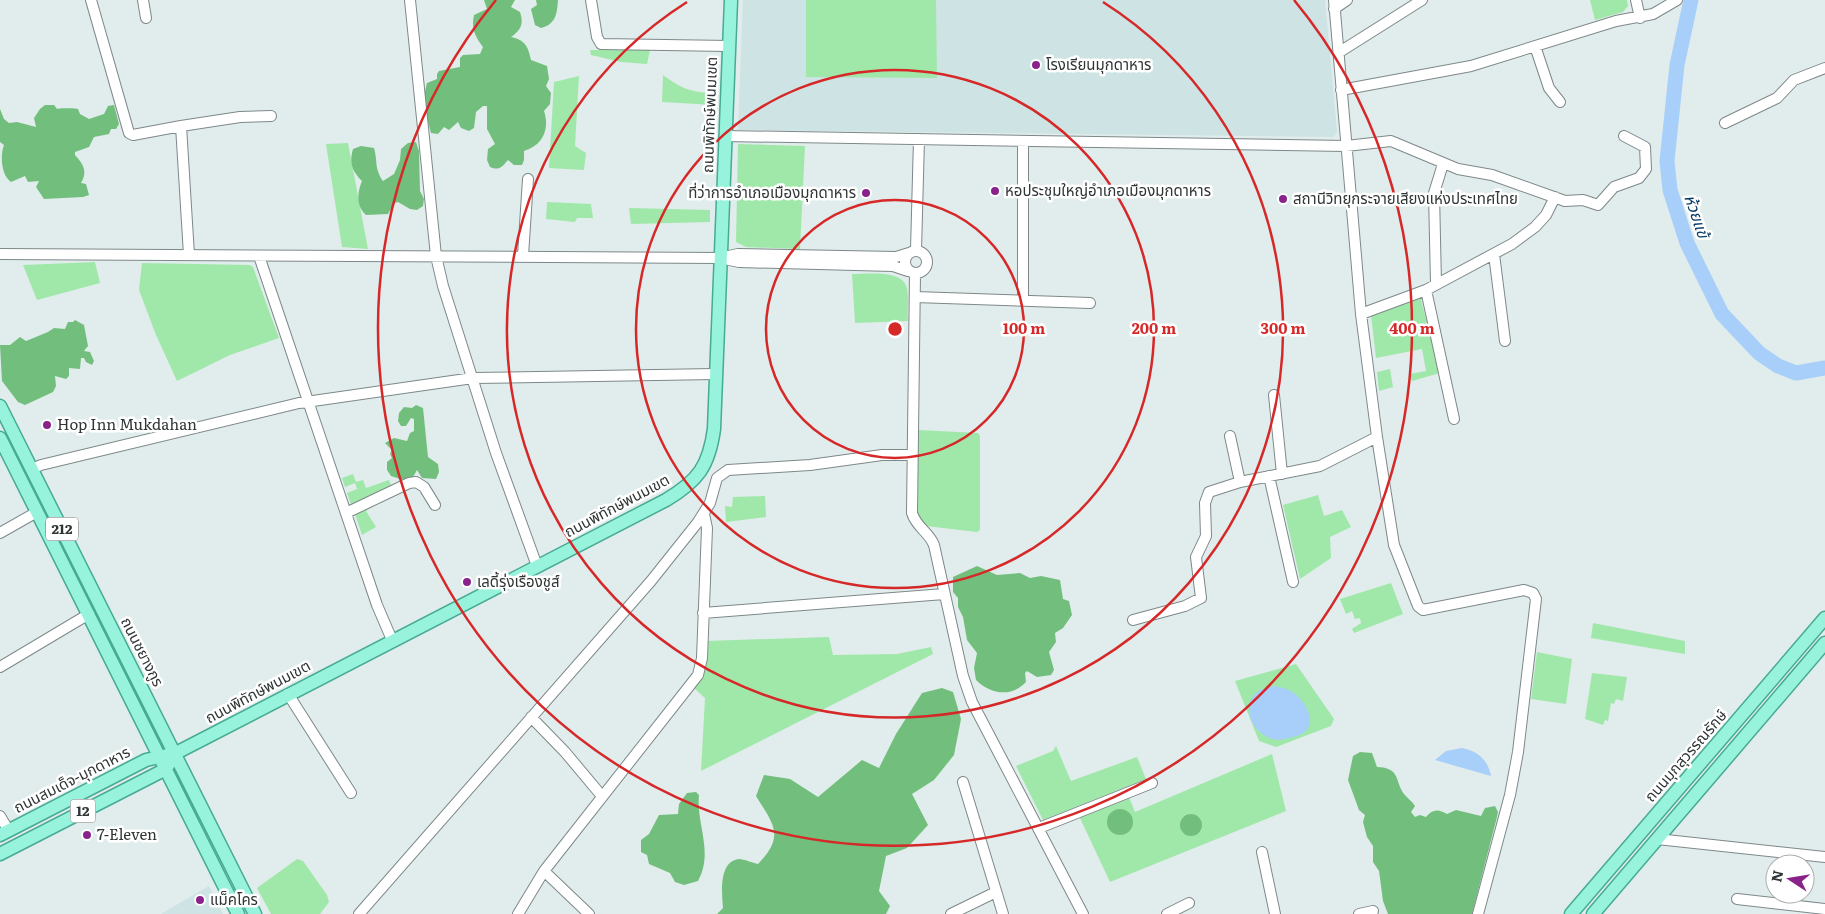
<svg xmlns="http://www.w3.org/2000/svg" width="1825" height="914" viewBox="0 0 1825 914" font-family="Literata,'Noto Sans Thai',serif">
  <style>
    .built { fill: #cee3e3 }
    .green { fill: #a0e8a9 }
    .forest { fill: #72bf7d }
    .water { fill: #a7cff9 }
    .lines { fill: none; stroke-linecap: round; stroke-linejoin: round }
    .river { stroke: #a7cff9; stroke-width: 15 }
    .minor-casing { stroke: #7e8889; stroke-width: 12 }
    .major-casing { stroke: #46ab93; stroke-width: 15 }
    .minor { stroke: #fff; stroke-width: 10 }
    .major { stroke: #98f3dd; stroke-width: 12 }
    .ring { fill: none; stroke: #d62828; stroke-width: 2.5 }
    .poi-dot { fill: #89238b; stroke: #fff; stroke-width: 2 }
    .labels { text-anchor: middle; stroke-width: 5; stroke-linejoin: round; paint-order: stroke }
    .shield { fill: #fff; stroke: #6d7171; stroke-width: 1 }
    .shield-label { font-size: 14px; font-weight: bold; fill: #2f3434 }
    .poi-label { font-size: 15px; fill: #2f3434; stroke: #fff; text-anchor: start }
    .street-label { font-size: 15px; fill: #2f3434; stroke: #fff }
    .water-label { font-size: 16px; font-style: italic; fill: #0b3d69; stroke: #fff }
    .centre { fill: #d62828; stroke: #fff; stroke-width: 2.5 }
    .ring-label { font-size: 15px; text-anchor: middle; font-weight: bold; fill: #d62828; stroke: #fff; stroke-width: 5; stroke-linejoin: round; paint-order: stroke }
  </style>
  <rect width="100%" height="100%" fill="#e1ecec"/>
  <!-- built -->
  <path class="built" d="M743,0H1325L1337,132L1334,137L738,130Z
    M209,886L223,914H161Z"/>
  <!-- green -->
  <path class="green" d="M806,0H936L937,78L806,77Z
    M1590,0H1627L1628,6L1623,12L1595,20Z
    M590,50H650L647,64L621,62L591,55Z
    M663,75C682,89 690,92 714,93V105L662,102Z
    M579,76L575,146L586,153L584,170L549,168L554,82Z
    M348,143L368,249L342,247L326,144Z
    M738,144L805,146L800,249L746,247L736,242Z
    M547,202L591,204L593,218H577L575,222L546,219Z
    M629,208L710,210V222L631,224Z
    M95,262L100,283L37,300L23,265Z
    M142,263L250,265L253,267L279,338L230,355L177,381L156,335L139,290Z
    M852,274C867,274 903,269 907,288C909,298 907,311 908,321L855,323Z
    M1420,296L1440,373L1412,381L1410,374L1426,371L1422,349L1376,358L1371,315Z
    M1390,369L1393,387L1379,391L1377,372Z
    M918,430L978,433L980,436V530L977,532L926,526L918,516Z
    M353,474L356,482L363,480L366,488L389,480L392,488L352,507L347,493L357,489L355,483L345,487L342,478Z
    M1318,495L1324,516L1342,510L1351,527L1330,537L1331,558L1300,579L1283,505Z
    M765,496L766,517L726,522L725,506L732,507L733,497Z
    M382,501L366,511L376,527L362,535L355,514Z
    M1391,583L1403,614L1354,633L1352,629L1361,623L1360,618L1355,619L1352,611L1346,614L1340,599Z
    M1593,623L1685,641V654L1591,638Z
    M829,637L833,655L897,654L931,647L933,654L701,771L705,698L694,688L706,641Z
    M1537,652L1572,659L1566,704L1531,699Z
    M1296,664L1334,719L1331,726L1276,747L1259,741L1235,681Z
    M1592,673L1627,677L1623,701L1616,699L1614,704L1611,703L1608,721L1605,720L1603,725L1585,719Z
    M1056,746L1071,781L1137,757L1146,779L1043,820L1016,766L1053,751Z
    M1272,754L1286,811L1110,882L1079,816L1129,797L1135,812Z
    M297,859L303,861L327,895L329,902L320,914H271L257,888Z"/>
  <!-- forest -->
  <path class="forest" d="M484,0H515L511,7L520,12C524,24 521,30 511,37C525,40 528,46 531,60L547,66L549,79L546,86L551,93L550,104L544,111C550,129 543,145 524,151V160L522,165H514L508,160C502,167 499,171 490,167L487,160L488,149L495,144L487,129V106H483L476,112L474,128L469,131L461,128L458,122L449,130L444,127L438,134L431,133L424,106L426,101L424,96L427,83L437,79V74L439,71L460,67V58L463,55L480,54L483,47C475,36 471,29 474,15L487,9Z
    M536,0H558C557,14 556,24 541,28L535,25L531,9L537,5Z
    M45,105H54L57,109C58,108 76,108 78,109L80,114L89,119L104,114L108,106L114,105L119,124L116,129H111L109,134L94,137L89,147L75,152V155C83,164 88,171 81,183L86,184L89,195L83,197L44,199L36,187L39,181L28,182L25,176L11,182C1,175 0,155 4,145L0,142V109L4,119L9,123L17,122L36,127L34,118L40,109Z
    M416,142L419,151L420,191L424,199L423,206L417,210L410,209L398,202L394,203L388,214L366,215C356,206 357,193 362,181C352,171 349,163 353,149L361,146L374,148C378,162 374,168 383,181L394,174L400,160L401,149L408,143Z
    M75,320L84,325L88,346L84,351L90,352L94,361L92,365L86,362L84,358H81L80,369L69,368V376L66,379L55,376L56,386L53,392L25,405L18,402L2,381L0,345H10L20,337L26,341L48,332L54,328L65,329L68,322H73Z
    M416,405L423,408L428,457L438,464L439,472L436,479L422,478L417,470L412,479H400L391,476L387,470V462L392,458L390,454L392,450L385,443L394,438L407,441L410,433L414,431V419L411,418L406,426H401L398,421L399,413L404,407L412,408Z
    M977,566L997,575L1020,573L1030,578L1041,576L1060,580L1063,599L1069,601L1072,615L1063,628L1055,633L1056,642L1049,652L1054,670L1051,675L1037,677L1027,671L1025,673L1026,682C1011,698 990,694 976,680L974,668L977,653L967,640L963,617L958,607V598L953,592V577Z
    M942,688L953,692L961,719L954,755L934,780L912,794L928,825L907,848L886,856L879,891L890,906L886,914H717L723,908C722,895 718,861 739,859C744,859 753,863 758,864C785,836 774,825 756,796L764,775L790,779L818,797L862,760L879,768L896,734L922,693Z
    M1360,752L1372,753L1377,767C1401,768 1394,780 1404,794C1407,798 1412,801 1415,806L1411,812L1415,817L1420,815L1426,817C1433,809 1438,809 1447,814L1456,810L1481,816L1485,808L1495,806L1498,812L1497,817L1472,914H1388L1383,901L1379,871L1373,862V846L1367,837L1363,822L1365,815L1359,810L1348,780L1353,756Z
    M696,792L699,795C696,824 714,852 698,881L684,885L675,882L670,873L649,864L647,855L641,852V840L649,834L659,815L678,814L679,804L687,793Z
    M1107 822a13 13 0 1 1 26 0a13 13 0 1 1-26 0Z
    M1180 825a11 11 0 1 1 22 0a11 11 0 1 1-22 0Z"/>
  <!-- water -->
  <path class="water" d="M1274,686C1279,687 1285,688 1289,690C1308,700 1323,731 1293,737C1288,738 1282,740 1278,740C1248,737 1233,691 1274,686Z
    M1462,748C1478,751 1488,760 1491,776L1435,760L1446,751Z"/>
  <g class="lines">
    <!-- river -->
    <path class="river" d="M1691,0L1677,65L1667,161L1670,190L1687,243L1722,314L1759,353L1778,366L1796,373L1825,368"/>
    <!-- minor casing -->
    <g class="minor-casing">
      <path id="minor" d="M91,0L129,133L133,135L181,126
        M143,0L146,18
        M410,0L436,256L443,286L496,453L537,566
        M591,0L597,37L601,44L729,46
        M1334,0L1361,314L1377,437L1394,545L1418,606L1423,610L1524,590L1533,593L1536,599L1518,752L1510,795L1478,914
        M1636,0L1640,18
        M1334,9L1347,0
        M1535,46L1549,88L1560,102
        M1338,53L1422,0
        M1341,90L1471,66L1616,21L1653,14L1677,0
        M1725,123L1777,98L1794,80L1825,68
        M725,136L1346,146L1391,141L1458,169L1492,175L1565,201L1583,200L1598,205L1614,187L1639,178L1646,169L1645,147L1624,136
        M916,250L919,139
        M905 262a11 11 0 1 1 22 0a11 11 0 1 1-22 0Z
        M0,254L720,258L739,262L893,266L908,271
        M1494,254L1505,341
        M189,255L181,126L240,117L271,116
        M259,256L377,605L392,640
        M523,256L528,179
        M724,257L738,254L896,257L909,253
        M915,274L912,513C916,527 929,532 934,545L963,676L972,702L1083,914
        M1436,284L1434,193L1443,164
        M1426,290L1454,419
        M915,297L1090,303
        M1023,300V141
        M1361,314L1426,290L1512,244L1535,227L1546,215L1555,197
        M1274,395L1282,474
        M1230,436L1240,482
        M32,469L41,465L299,403L473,378L715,374
        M1269,476L1293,582
        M346,513L409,483L416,482L424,487L435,505
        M0,533L37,512
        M703,613L944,594
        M1133,620L1185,606L1201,598L1196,557L1206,536L1205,503L1209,492L1240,482L1320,466L1377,437
        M0,667L89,614
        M288,694L351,793
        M531,717L565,752L601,795
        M963,782L1003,914
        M0,816L9,831
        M1039,828L1152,783
        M1657,839L1825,857
        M1262,852L1275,914
        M544,871L589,914
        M1737,899L1825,909
        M359,914L651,581L698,522L710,503L717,478L728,470L810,465L882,455H913
        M518,914L544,871L698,675L702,658L707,528L704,514
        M951,914L996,892
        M1167,914L1189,903
        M1359,914L1373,911"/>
    </g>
    <!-- major casing -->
    <g class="major-casing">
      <path id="major" d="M0,406L255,914
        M0,438L238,914
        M0,835L146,760L176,753L666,500C698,481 709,466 714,429L731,0
        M0,854L166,769L170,762
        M1571,914L1825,618
        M1593,914L1825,643"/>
    </g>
    <!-- minor -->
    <use href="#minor" class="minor"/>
    <!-- major -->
    <use href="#major" class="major"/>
  </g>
  <!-- distance rings -->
  <g class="ring">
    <circle cx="895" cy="329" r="129"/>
    <circle cx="895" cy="329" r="259"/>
    <path d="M1103 2A388 388 0 1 1 687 2"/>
    <path d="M1294 0A517 517 0 1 1 496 0"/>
  </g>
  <!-- markers -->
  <g class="poi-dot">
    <circle cx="1036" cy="65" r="5"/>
    <circle cx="995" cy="191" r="5"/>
    <circle cx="866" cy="193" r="5"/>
    <circle cx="1283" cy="199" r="5"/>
    <circle cx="47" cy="425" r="5"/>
    <circle cx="467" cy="582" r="5"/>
    <circle cx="87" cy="835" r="5"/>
    <circle cx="200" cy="900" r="5"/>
  </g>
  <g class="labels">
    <!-- shield labels -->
    <g class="shield">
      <rect x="46" y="517.5" width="32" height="23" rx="4"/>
      <rect x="70.5" y="799.5" width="25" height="23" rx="4"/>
    </g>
    <g class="shield-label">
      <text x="62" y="534">212</text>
      <text x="83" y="816">12</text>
    </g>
    <!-- poi labels -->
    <g class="poi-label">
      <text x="1046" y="70">โรงเรียนมุกดาหาร</text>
      <text x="1005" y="196">หอประชุมใหญ่อำเภอเมืองมุกดาหาร</text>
      <text x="856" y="198" text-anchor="end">ที่ว่าการอำเภอเมืองมุกดาหาร</text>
      <text x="1293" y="204">สถานีวิทยุกระจายเสียงแห่งประเทศไทย</text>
      <text x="57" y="430">Hop Inn Mukdahan</text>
      <text x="477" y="587">เลดี้รุ่งเรืองชูส์</text>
      <text x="97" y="840">7-Eleven</text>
      <text x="210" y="905">แม็คโคร</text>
    </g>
    <!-- street labels -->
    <g class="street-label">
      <text transform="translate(710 115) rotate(-88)" y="5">ถนนพิทักษ์พนมเขต</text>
      <text transform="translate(617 506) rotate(-28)" y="5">ถนนพิทักษ์พนมเขต</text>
      <text transform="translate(142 652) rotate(63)" y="5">ถนนชยางกูร</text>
      <text transform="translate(258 692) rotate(-28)" y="5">ถนนพิทักษ์พนมเขต</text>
      <text transform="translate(1686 756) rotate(-49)" y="5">ถนนมุกสุวรรณรักษ์</text>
      <text transform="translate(72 780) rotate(-27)" y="5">ถนนสมเด็จ-มุกดาหาร</text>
    </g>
    <!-- water labels -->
    <g class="water-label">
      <text transform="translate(1697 216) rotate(71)" y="6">ห้วยแข้</text>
    </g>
  </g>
  <circle cx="895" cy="329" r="8" class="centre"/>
  <g class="ring-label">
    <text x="1024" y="334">100 m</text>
    <text x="1154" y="334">200 m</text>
    <text x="1283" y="334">300 m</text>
    <text x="1412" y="334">400 m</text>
  </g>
  <!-- north arrow -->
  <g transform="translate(1790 879) rotate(282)"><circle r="24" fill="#ffffff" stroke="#acaeae"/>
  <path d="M0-4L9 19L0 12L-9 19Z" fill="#89238b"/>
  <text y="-8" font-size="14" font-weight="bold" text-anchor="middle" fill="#2f3434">N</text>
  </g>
</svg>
